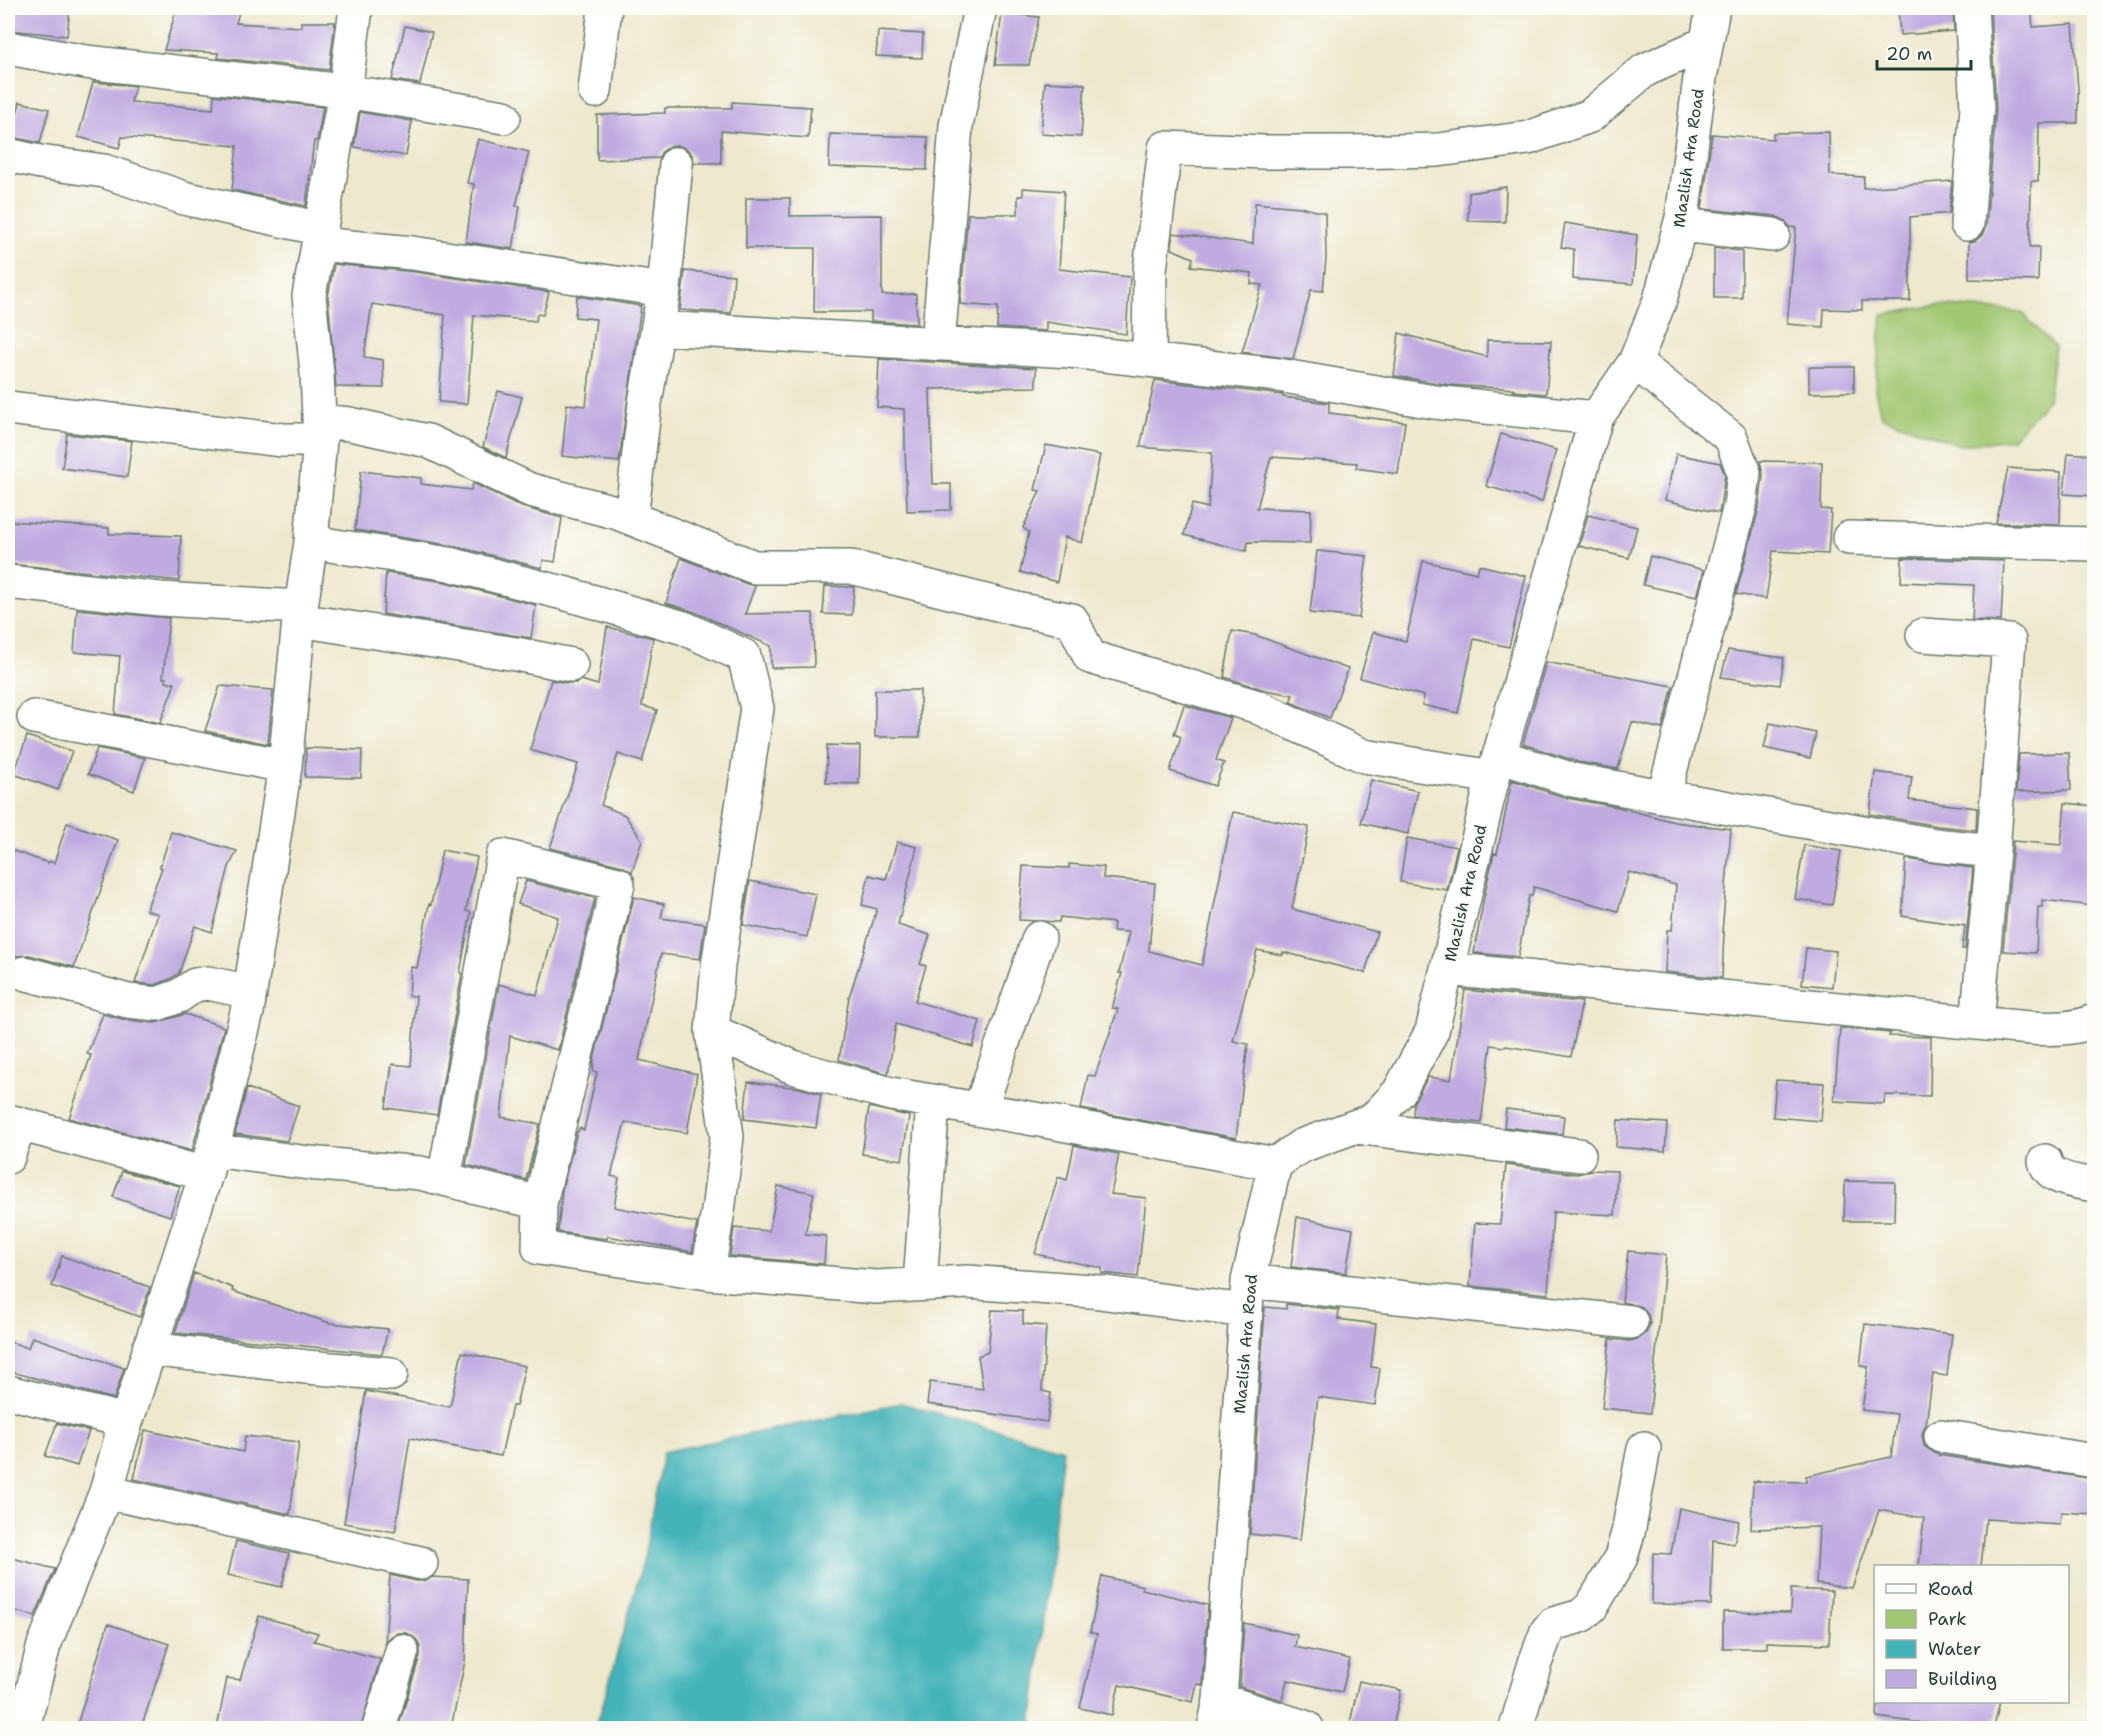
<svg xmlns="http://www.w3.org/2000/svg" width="2102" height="1736" viewBox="0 0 2102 1736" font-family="'Shantell Sans',sans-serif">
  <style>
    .green { fill: #a2c772; stroke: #608253; stroke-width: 1.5 }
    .water { fill: #44b4ba; stroke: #327877; stroke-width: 1.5 }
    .building { fill: #c0abe1 }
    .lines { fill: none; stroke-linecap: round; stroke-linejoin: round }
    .minor-casing { stroke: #67796a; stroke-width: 36 }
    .minor { stroke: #fff; stroke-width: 33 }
    .labels { text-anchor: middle; stroke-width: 4.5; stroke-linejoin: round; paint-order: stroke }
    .street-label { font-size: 16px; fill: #1f3d34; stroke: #fdfcf7 }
  </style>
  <rect width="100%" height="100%" fill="#fdfcf7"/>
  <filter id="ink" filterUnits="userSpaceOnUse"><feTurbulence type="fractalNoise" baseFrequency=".0167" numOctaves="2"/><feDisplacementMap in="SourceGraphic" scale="12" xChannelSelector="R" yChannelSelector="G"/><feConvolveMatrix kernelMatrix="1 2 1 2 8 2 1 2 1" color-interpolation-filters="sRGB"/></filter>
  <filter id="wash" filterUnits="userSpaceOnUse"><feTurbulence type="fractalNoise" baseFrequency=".008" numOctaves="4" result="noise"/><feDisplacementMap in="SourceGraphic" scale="24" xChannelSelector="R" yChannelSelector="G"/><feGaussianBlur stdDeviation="1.35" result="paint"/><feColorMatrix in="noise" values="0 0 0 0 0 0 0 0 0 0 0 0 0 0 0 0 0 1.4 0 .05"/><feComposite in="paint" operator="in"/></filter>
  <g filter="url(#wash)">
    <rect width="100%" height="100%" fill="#eee8cd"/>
    <!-- green -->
    <path class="green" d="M1937,305L2021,312L2055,347L2048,400L2012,439L1960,445L1881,417L1875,390L1882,315Z"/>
    <!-- water -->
    <path class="water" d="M901,1403L1063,1449L1032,1728H593L601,1711L644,1558L663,1452Z"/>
    <g id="blocks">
      <!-- building -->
      <path class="building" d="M8,8H70L67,36L8,30Z
        M177,8H240L236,23L301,27V22H335L329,70L218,58V53L164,50Z
        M1898,8H1953L1954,31L1900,35Z
        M1990,8H2031L2033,27L2073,24L2078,89V123H2039L2038,181H2031L2030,247H2039L2038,281L1969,279V242L1975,241L1982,235L1986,226L1996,108Z
        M1002,13L1039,17L1029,65H995Z
        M405,26L432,32L420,84L392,80Z
        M878,31L923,34L922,58L876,56Z
        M93,82L135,86L131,102L213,109L214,95L323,107L317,141H314L306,206L232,190L237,146L122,137L119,148L78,137Z
        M1045,82L1085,84L1081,137L1041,134Z
        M20,102L49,109L40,143L11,137Z
        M732,102L811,107L808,138L721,131V163H694L693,156L687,149L677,145L668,147L661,153L659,158L597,160V115L665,113V108H732Z
        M360,112L412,121L406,156L354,147Z
        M1829,132L1830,175L1864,177L1863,188L1952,181L1949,213L1910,217V301H1862V310L1824,309L1823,327L1787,324L1796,228L1790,227L1784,220L1775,216L1702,209L1712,134L1773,139V133Z
        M830,134L928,137L927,170L829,167Z
        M478,139L529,152L516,206H520L513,249L466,242L474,184L467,183Z
        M1506,187L1505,222L1468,221L1469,193Z
        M1023,188L1064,191L1059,269L1130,277L1126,334L1046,322V331L997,328L998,307L960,304L968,214H1018V196H1023Z
        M746,198H790V216L882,215V295L916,294L917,324L871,321V312H814L815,248H746Z
        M1255,203L1300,207L1325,213L1326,258L1323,291L1311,290L1293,359L1242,352L1262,285L1251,284L1252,273L1191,266L1193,258L1172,249L1173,233L1253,244Z
        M1565,223L1637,235L1633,284L1573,279L1574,249L1561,247Z
        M1714,248L1742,251V298H1714Z
        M334,264L416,272L549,292L543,315L537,314L536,321L474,315L467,404L439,402L445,315L372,304L364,357L383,360L384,388L336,387L328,297Z
        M685,271L734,275L731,313L680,310Z
        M577,296L641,306L619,462L562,456L567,404L586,406L596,319L575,317Z
        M1399,333L1487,357V340L1551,341L1546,394L1513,391L1514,389L1450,385L1394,376Z
        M879,359L1036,368V387L930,389L933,484H951V510L907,511L904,409L877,407Z
        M1809,367H1854V392L1809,393Z
        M1155,380L1275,394L1283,395V397L1329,403V413L1405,422L1398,474L1356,468L1357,463L1271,457L1257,508L1311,510L1310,543L1248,542L1246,551L1184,535L1192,504L1208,508L1212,453L1140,447Z
        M498,391L522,397L506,458L483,447Z
        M67,434L132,441L127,477L62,468Z
        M1501,434L1556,450L1542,502L1486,486Z
        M1046,445L1100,455L1082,543L1065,537L1057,582L1020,572L1029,532L1023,528L1040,491L1035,490Z
        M2068,453L2094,455V496L2064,494Z
        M1676,454L1720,463L1725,475L1719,513L1665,500Z
        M1760,461L1822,462L1821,509L1831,510L1828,554L1773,551L1766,599L1736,594L1759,508L1763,475Z
        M2008,468L2061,472L2060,524L1996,523Z
        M361,471L421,478V484L471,490L473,483L522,507L562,518L555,562L543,560L542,568L454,546L355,530Z
        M1588,515L1637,527L1629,558L1579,546Z
        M8,521L109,528V534L181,536L179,581L8,564Z
        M1317,551L1367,556L1359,618L1310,613Z
        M1650,556L1704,570L1697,597L1643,585Z
        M681,558L747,584L755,586L745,614L813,613L814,667L771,668V646L692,611L666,603Z
        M1902,558L2004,561L2001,621L1972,620L1974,585L1901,582Z
        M1423,561L1477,573L1479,565L1526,576L1509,647L1474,639L1458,713L1422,705L1424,696L1360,678L1373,632L1406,641Z
        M386,573L445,582L536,605L531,638L383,614Z
        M825,586L854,587L852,615L823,614Z
        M77,609L169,618L163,678H166V682L175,683L160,723L115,714L120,656L74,652Z
        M607,627L653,638L642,706L657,710L642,762L618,754L601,805L625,815L642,840L632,872L622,866L550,848L578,764L530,750L551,680L568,683H576L581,680L598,685Z
        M1232,631L1255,635L1348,669L1330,718L1290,702L1293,695L1265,690L1224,677Z
        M1728,650L1784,658L1780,685L1721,677Z
        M1546,662L1673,686L1662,729L1632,722L1618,769L1578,762L1523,744Z
        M220,686L273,690L268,744L205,731Z
        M875,690H920V737H875Z
        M1184,705L1231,718L1216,760L1224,763L1215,786L1170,771L1181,737L1174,734Z
        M1770,723L1816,733L1810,758L1764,748Z
        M27,736L72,751L58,790L14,774Z
        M827,745L860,746L859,784L826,783Z
        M97,748L145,758L134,791L88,774Z
        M306,748L362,750L361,778L305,777Z
        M2069,753L2071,790L2016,792L2019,754Z
        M1875,772L1912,777L1909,800L1977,808L1976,830L1938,826L1870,814Z
        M1371,780L1418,791L1408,834L1361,823Z
        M1512,780L1567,798L1618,807L1674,822L1731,829L1722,932H1724L1722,978L1665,972L1667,930H1672L1676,885L1629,872L1618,911L1534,887L1532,896H1529L1518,957L1474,953L1484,897L1494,853L1497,854Z
        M2065,803L2094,806V906L2042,900V907H2038L2036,953L2003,951L2013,841L2061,845Z
        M1233,812L1309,827L1292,909L1377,932L1365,973L1283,952V955L1257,950L1233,1041L1248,1044L1236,1138L1081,1109L1088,1075L1095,1076L1118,1009L1112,1008L1122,973H1119L1129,932L1113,931L1114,923L1060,917L1059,922L1019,920L1023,866L1069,868V864L1104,867L1103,878L1155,883L1149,951L1202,965Z
        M67,823L118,840L74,967L29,955L17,956L8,953V849L48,863L49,861L54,863Z
        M171,832L237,851L229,867L212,932L195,926L179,973L170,979L155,985L135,983L158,914L146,910L162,868L160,867Z
        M1407,838L1457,847L1447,890L1400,882Z
        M897,842L917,847L898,925L930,935L920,964L926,966L915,1001L980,1021L973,1047L896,1024L888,1074L839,1060L849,997L877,909L862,905L869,875L886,879Z
        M1804,845L1841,851L1832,905L1795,899Z
        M442,850L477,857L466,911L471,912L460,973L462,974L437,1115L386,1108L392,1064L411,1066L416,996H409L411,967L417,968L429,904L431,905Z
        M1906,859L1973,868L1965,949H1962L1965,926L1902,916Z
        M526,881L595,898L558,1050L510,1036L501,1117L540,1124L526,1180L466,1165L499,984L537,995L558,917L518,904Z
        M750,881L816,894L807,937L743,925Z
        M634,897L664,904L661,918L705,924L700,959L661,954L639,1060L697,1074L687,1133L625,1122L611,1176L619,1178L614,1207L697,1223L692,1252L608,1236L607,1239L558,1232L562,1190L577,1132H578L579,1128L584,1130L597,1072L593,1071L594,1059Z
        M1806,948L1836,951L1832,987L1802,984Z
        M1465,990L1582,1002L1571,1057L1506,1046L1505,1047L1491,1045L1481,1123L1413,1115L1414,1102L1428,1077L1451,1080Z
        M103,1014L126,1020L155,1023L185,1014L224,1027L192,1151L69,1118L91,1055L87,1054Z
        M1840,1028L1890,1033L1889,1036L1931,1037L1930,1096L1885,1095L1884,1104L1834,1101Z
        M1776,1080L1824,1083L1821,1121L1773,1117Z
        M748,1082L800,1088L821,1094L816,1128L744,1119Z
        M247,1088L299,1106L287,1141L235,1134Z
        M869,1107L909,1116L902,1160L862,1154Z
        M1506,1109L1564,1116L1562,1134L1504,1127Z
        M1618,1120L1667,1123L1665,1151L1616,1147Z
        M1074,1145L1119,1154L1111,1194L1146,1198L1138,1277L1102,1273V1268L1035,1254L1058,1177L1067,1180Z
        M1506,1165L1577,1174L1586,1172L1590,1170L1617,1171L1615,1215L1553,1212L1548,1294L1470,1286L1475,1223L1500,1224Z
        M122,1171L180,1186L170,1216L113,1197Z
        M1845,1181L1895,1182L1894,1221H1844Z
        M778,1186L814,1193L805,1234L826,1236L824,1264L730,1256L734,1228L769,1231Z
        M1297,1217L1353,1229L1346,1273L1291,1267Z
        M1628,1251L1666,1255L1650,1413L1602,1408L1610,1339L1629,1341L1638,1339L1646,1333L1650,1325L1648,1315L1642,1307L1622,1302Z
        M62,1256L150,1287L140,1317L52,1286Z
        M194,1273L233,1288L232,1291L330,1323L388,1329L382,1354L175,1333Z
        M1286,1304L1339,1310L1338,1319L1376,1324L1371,1367L1380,1368L1375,1405L1318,1397L1300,1540L1250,1534L1265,1307L1286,1309Z
        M992,1310L1023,1311V1324L1046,1326L1042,1391L1051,1393L1047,1422L927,1404L930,1382L983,1389L978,1356L988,1352Z
        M1865,1324L1952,1334L1947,1376L1933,1374L1926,1424L1922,1434L1924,1446L1938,1455L2094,1479V1514L2061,1512L2060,1524L1986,1519L1981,1566H1919L1924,1518L1879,1510L1852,1588L1816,1584L1819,1527L1751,1529L1753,1481L1806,1482V1476L1891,1457L1897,1414L1862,1410L1868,1367L1860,1366Z
        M32,1337L124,1368L114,1399L8,1371V1341L28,1348Z
        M462,1352L525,1366L516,1406H512L501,1456L410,1438L395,1532L344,1523L366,1391L450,1407Z
        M57,1423L89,1431L77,1466L45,1456Z
        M145,1430L243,1452L245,1436L299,1442L290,1514L134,1479Z
        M1679,1508L1739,1521L1734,1544L1713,1540L1711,1605L1652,1604L1653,1553L1671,1554Z
        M236,1541L289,1553L282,1587L228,1575Z
        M8,1557L55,1569L35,1616L8,1609Z
        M390,1575L417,1581H426L432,1577L468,1579L465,1661L451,1728H398L420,1656V1647L416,1639L407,1633H397L390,1637L385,1643Z
        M1102,1576L1143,1586L1142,1589L1208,1605L1202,1685L1197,1684L1193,1702L1119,1685L1112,1715L1080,1708L1097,1634L1090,1632Z
        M1791,1589L1832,1591L1829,1644L1767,1642V1648H1723V1612L1790,1613Z
        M259,1616L318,1633L314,1641L380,1659L361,1728H217L227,1678L240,1680Z
        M1244,1623L1297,1635L1295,1647L1350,1659L1342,1692L1287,1680L1282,1700L1240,1687Z
        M108,1624L169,1644L141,1728H76Z
        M1359,1681L1401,1690L1393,1728H1349Z
        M1878,1701H2000L1994,1728H1959L1877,1717Z"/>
    </g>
  </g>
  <g filter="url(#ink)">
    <use href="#blocks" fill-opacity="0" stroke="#67796a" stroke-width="1.5"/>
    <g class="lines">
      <!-- minor casing -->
      <g class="minor-casing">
        <path id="minor" d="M8,48L86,62L345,91L504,117
          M595,91L605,8
          M8,155L40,162L104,171L184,198L321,229
          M1967,224L1977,107L1971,8
          M1680,225L1773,235
          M318,244L412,253L664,290L645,403L631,518
          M664,290L676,164
          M658,328L1070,351L1278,375L1434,402L1596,418
          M938,344L956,126L980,8
          M1149,360L1150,270L1165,148L1264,152H1351L1438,150L1528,138L1590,116L1645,70L1706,43
          M1635,362L1731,438L1744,473L1740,506L1664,795
          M8,408L283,440H320
          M319,421L350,424L428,441L530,490L615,512L754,567H851L1021,610L1072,620L1090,657L1255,706L1364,756L1493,777
          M1849,538L2094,544
          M311,542L449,564L567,594L684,628L744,656L757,708L718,966L712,1031L727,1136L719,1204L708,1273
          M8,582L160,599L301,607
          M299,620L516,654L571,665
          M1923,635L2009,641L1993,851L1977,1023
          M34,717L285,766
          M1499,756L1573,780L1935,845L1993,851
          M1447,969L1977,1023C2012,1026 2062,1035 2094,1021
          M24,973L128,1001L157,1004L179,996L195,985L208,983L250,992
          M712,1031L793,1067L891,1094L1040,1120L1275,1164
          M980,1109L1039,938
          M8,1121L206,1174
          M1355,1127L1579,1155
          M212,1150L309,1163L420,1173L540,1203L539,1248L708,1273L876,1287L968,1282L1091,1291L1246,1311
          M8,1157L19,1124
          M2045,1161C2049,1180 2079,1182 2094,1185
          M444,1179L503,856L618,884L540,1203
          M1248,1281L1631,1322
          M920,1284L933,1101
          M149,1349L307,1367L391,1374
          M8,1392L126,1421
          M1941,1436L2094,1461
          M106,1492L421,1563
          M1220,1700L1307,1728
          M23,1728L44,1645L106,1492L122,1435L206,1174L247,1012L285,766L299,620L311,542L320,440L317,373L309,296L345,91L356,8
          M379,1728L402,1651
          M1214,1728L1220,1700L1248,1281L1275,1164L1301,1146L1373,1120L1399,1092L1432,1031L1493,777L1596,418L1635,362L1660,300L1682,218L1700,78L1713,8
          M1516,1728L1535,1663L1547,1631L1553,1624L1581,1616L1592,1606L1621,1557L1628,1533L1644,1448"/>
      </g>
      <!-- minor -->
      <use href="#minor" class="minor"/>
    </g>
  </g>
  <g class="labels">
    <!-- street labels -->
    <g class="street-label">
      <text transform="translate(1688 158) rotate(-82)" y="6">Mazlish Ara Road</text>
      <text transform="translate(1465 893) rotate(-77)" y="6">Mazlish Ara Road</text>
      <text transform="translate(1245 1344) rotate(-85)" y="6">Mazlish Ara Road</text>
    </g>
  </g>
  <!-- margin -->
  <rect width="2102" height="1736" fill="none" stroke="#fdfcf7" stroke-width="30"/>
  <!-- legend -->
  <rect x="1874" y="1565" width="195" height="138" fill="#fdfcf7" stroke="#a4b0a9" stroke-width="1.5"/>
  <rect x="1886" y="1584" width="30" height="9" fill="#ffffff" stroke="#a4b0a9" stroke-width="1.5"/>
  <text x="1928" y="1595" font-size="18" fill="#1f3d34">Road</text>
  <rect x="1886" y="1610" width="30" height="18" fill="#a2c772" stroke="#a4b0a9" stroke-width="1.5"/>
  <text x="1928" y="1625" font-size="18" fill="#1f3d34">Park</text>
  <rect x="1886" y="1640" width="30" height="18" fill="#44b4ba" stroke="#a4b0a9" stroke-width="1.5"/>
  <text x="1928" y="1655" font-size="18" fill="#1f3d34">Water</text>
  <rect x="1886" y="1670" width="30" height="18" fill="#c0abe1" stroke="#a4b0a9" stroke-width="1.5"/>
  <text x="1928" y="1685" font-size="18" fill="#1f3d34">Building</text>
  <!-- scale -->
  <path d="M1877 60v9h94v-9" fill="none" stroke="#1f3d34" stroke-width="3"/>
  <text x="1886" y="60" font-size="18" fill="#1f3d34" stroke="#fdfcf7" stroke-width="4.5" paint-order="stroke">20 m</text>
</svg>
